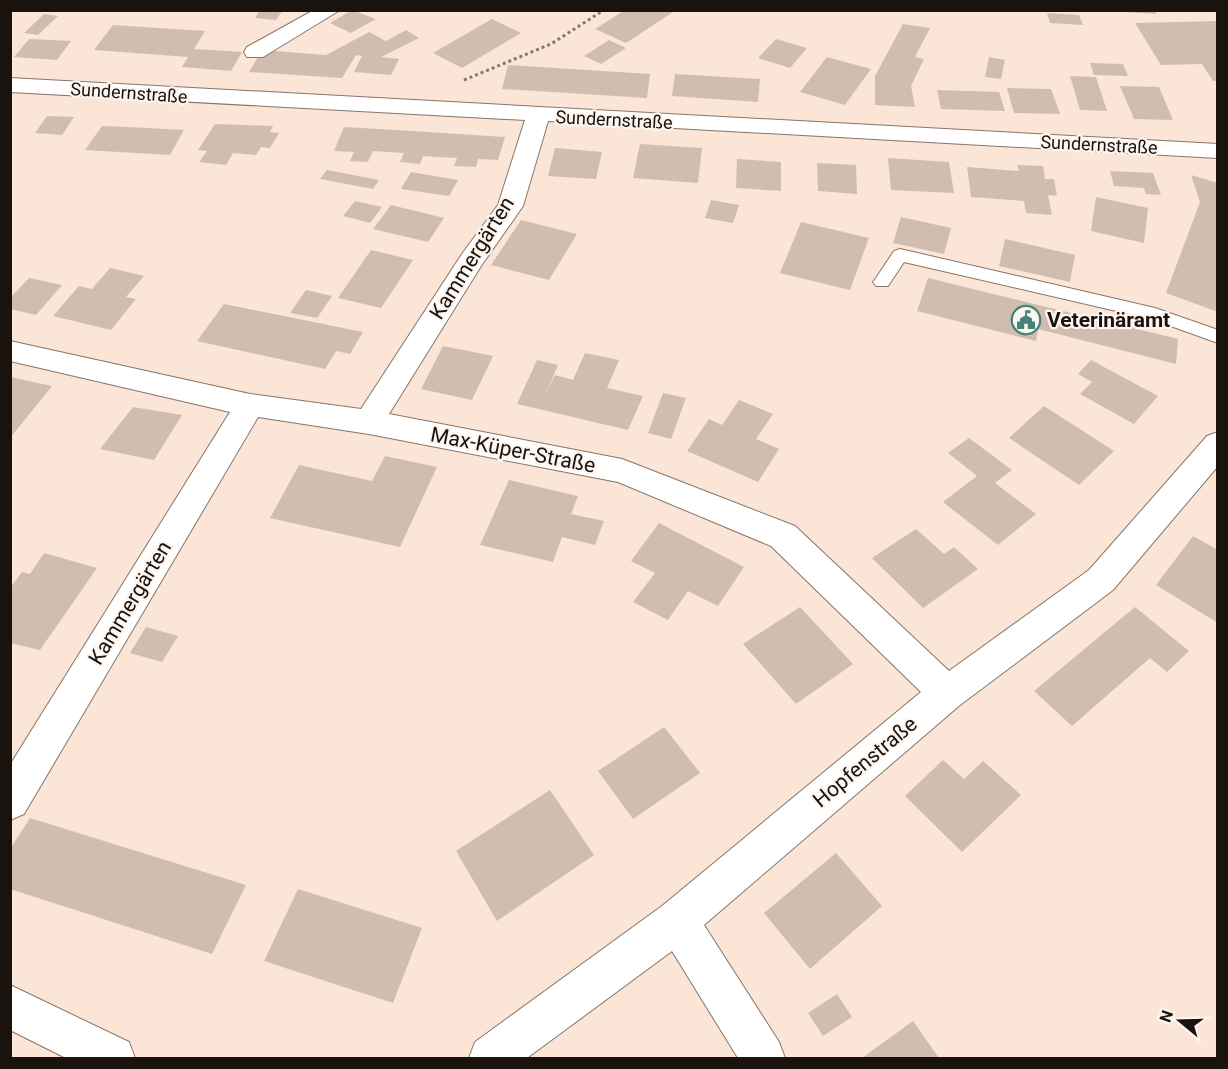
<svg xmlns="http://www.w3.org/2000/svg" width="1228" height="1069" viewBox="0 0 1228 1069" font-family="Roboto,sans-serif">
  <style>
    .building { fill: #d1bdb0 }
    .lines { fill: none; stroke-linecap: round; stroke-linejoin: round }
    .lane-casing { stroke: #877568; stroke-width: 2 }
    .street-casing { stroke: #877568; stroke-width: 2 }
    .path { stroke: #85786e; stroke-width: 3; stroke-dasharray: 3 3; stroke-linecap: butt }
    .lane { fill: #fff; fill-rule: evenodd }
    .street { fill: #fff; fill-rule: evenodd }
    .labels { text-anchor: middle; stroke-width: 4.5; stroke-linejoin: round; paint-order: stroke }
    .far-street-label { font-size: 18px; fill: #19120d; stroke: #fdf5f0 }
    .street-label { font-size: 21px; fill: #19120d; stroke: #fdf5f0 }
    .poi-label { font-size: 21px; font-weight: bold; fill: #19120d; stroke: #fdf5f0; text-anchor: start }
  </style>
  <rect width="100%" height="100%" fill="#fae5d7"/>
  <!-- building -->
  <path class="building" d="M260,10H283L276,20L255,18Z
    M352,10L376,19L351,33L330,23Z
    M625,10H676L626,43L595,29Z
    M1125,10H1155L1156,14L1125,12Z
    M1047,13L1079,15L1083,25L1050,23Z
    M44,14L58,16L38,35L24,33Z
    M492,19L521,33L462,68L433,53Z
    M1218,21V81H1213L1202,64L1161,65L1135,23Z
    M903,24L930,28L915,57L924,59L911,86L915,107L875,105V76Z
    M113,25L205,31L194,49L242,52L231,71L182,67L188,57L94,50Z
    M406,30L419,38L381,57L399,59L391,75L354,72L362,56L356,55L342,78L249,72L262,50L326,55L369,32L386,41Z
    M29,39L71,41L57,60L14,57Z
    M776,39L807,48L790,68L758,58Z
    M609,40L626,48L601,64L584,56Z
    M827,57L871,69L845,105L800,92Z
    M989,57L1005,60L1001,79L985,77Z
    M1090,63L1123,64L1128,76L1094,75Z
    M508,65L650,74L647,98L502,89Z
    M675,74L760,79L758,102L672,96Z
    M1070,76L1096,77L1107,111L1080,110Z
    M1120,86L1159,87L1173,120L1134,119Z
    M1007,88L1051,89L1060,114L1014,113Z
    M937,90L999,92L1005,111L941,109Z
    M47,116L74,117L62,135L35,133Z
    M215,124L273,126L270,132L279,133L270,148L261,147L256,155L233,153L226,165L199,162L207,151L198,150Z
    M102,126L129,127L184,130L170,155L85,150Z
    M344,127L396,130L505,137L498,160L478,159L476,167L454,166L457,158L438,157L423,156L420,164L400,162L404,153L373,151L368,162L350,161L354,152L334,151Z
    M640,144L702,148L698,183L633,178Z
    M555,148L602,152L596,179L548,176Z
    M888,158L949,162L954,193L891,190Z
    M737,159L781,162V191L736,188Z
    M817,163L856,165L857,194L818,191Z
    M1017,165L1043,166L1045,179H1054L1057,196L1048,195L1052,215L1026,213L1024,201L971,197L967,167L1019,171Z
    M327,170L379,180L373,189L320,179Z
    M1110,171L1153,173L1161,195L1146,194L1144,188L1114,186Z
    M411,172L458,180L449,196L401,189Z
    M1191,175L1218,183V312L1166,293L1200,202Z
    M1096,197L1148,208L1144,243L1091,231Z
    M711,200L739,205L733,223L705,218Z
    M355,201L382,207L370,223L343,216Z
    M391,205L444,218L428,242L373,229Z
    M901,217L951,228L944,254L893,243Z
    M521,220L577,234L549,280L491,265Z
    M801,222L869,238L850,290L780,273Z
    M1005,239L1075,255L1070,282L999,266Z
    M371,250L413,260L381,308L338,298Z
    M110,268L144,276L126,297L136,299L111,330L53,316L79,286L92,289Z
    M29,278L62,285L36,315L10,309V298Z
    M928,278L1178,339L1176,364L1038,329L1036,341L917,311Z
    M306,290L332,296L317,318L290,313Z
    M224,304L259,311L363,332L350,354L336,351L325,369L197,341Z
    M443,346L493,356L472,400L421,389Z
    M585,353L619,360L607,388L643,396L628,430L517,404L537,360L558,365L546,393L555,375L573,380Z
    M1091,360L1158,396L1134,424L1080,394L1092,382L1078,374Z
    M10,377L52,386L10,438Z
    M663,393L686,398L671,439L648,433Z
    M739,400L773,414L756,439L779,449L758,482L687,451L709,419L722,425Z
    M1044,406L1114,451L1079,485L1009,438Z
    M133,407L182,415L154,460L100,449Z
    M969,438L1012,470L995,483L1036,514L998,545L943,502L977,476L948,453Z
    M385,456L437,467L400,547L270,518L299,465L372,481Z
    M509,480L578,496L571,514L604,521L595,545L562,537L553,562L480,545Z
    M659,523L744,567L718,606L688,591L668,620L633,602L655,573L631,561Z
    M916,529L944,554L954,547L978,569L923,608L872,558Z
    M1193,536L1218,550V623L1156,585Z
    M44,553L97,568L40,650L10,643V588L22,572L30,574Z
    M800,607L853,664L796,704L743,644Z
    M1135,607L1189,651L1167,672L1150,658L1072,726L1034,691Z
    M146,627L178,636L162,662L130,653Z
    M664,727L700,773L633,819L598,771Z
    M943,760L964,779L983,761L1021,795L962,852L905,796Z
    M550,790L594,855L497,921L456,851Z
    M30,818L246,885L212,954L10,889V849Z
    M836,853L882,906L810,969L764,913Z
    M298,889L422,928L393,1003L264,961Z
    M837,994L852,1017L823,1036L808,1013Z
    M913,1021L939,1058H862Z"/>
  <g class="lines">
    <!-- lane casing -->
    <g class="lane-casing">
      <path id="lane" d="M900,249L1155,308L1218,330V343L1151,319L904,262L888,286H876L873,282L876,278L894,251Z"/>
    </g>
    <!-- street casing -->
    <g class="street-casing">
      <path id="street" d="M314,10H340L263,57H247L244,52L247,47Z
        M10,78L1218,144V158L548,121L523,206L481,266L389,414L622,459L795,526L949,671L1089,570L1207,436L1218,432V466L1113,590L960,705L704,925L779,1042L785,1058H738L672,951L527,1058H469L475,1042L662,906L921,692L771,546L618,482L369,434L258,417L24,814L10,820V765L230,412L10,361V341L250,394L361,409L462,254L498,205L525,120L10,92Z
        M10,985L129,1042L135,1058H66L10,1030Z"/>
    </g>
    <!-- path -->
    <path class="path" d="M464,80L551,44L604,10"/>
    <!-- lane -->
    <use href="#lane" class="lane"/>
    <!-- street -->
    <use href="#street" class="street"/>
  </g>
  <!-- icons -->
  <defs>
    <g id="civic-ring" transform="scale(1.5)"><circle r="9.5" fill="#fdf5f0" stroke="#428475" stroke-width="1.5"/><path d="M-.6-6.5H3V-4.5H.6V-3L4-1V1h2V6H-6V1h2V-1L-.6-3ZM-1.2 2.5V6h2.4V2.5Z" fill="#428475"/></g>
  </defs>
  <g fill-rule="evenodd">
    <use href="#civic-ring" x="1026" y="320"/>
  </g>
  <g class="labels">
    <!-- far-street labels -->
    <g class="far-street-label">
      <text transform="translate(129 93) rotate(4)" y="6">Sundernstraße</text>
      <text transform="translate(614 120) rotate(3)" y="6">Sundernstraße</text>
      <text transform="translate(1099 145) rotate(3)" y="6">Sundernstraße</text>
    </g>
    <!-- street labels -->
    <g class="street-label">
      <text transform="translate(472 258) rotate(-58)" y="7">Kammergärten</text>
      <text transform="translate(513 450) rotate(11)" y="7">Max-Küper-Straße</text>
      <text transform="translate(130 603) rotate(-59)" y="7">Kammergärten</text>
      <text transform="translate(865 762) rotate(-40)" y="7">Hopfenstraße</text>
    </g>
    <!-- poi labels -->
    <g class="poi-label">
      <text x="1047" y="327">Veterinäramt</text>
    </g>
  </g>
  <!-- border -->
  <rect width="1228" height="1069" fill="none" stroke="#19120d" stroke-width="24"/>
  <!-- north arrow -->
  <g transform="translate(1180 1021) rotate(289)" stroke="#fdf5f0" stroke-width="4.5" paint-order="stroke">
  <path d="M0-4.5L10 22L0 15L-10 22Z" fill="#19120d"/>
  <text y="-9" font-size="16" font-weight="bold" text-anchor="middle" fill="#19120d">N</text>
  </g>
</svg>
